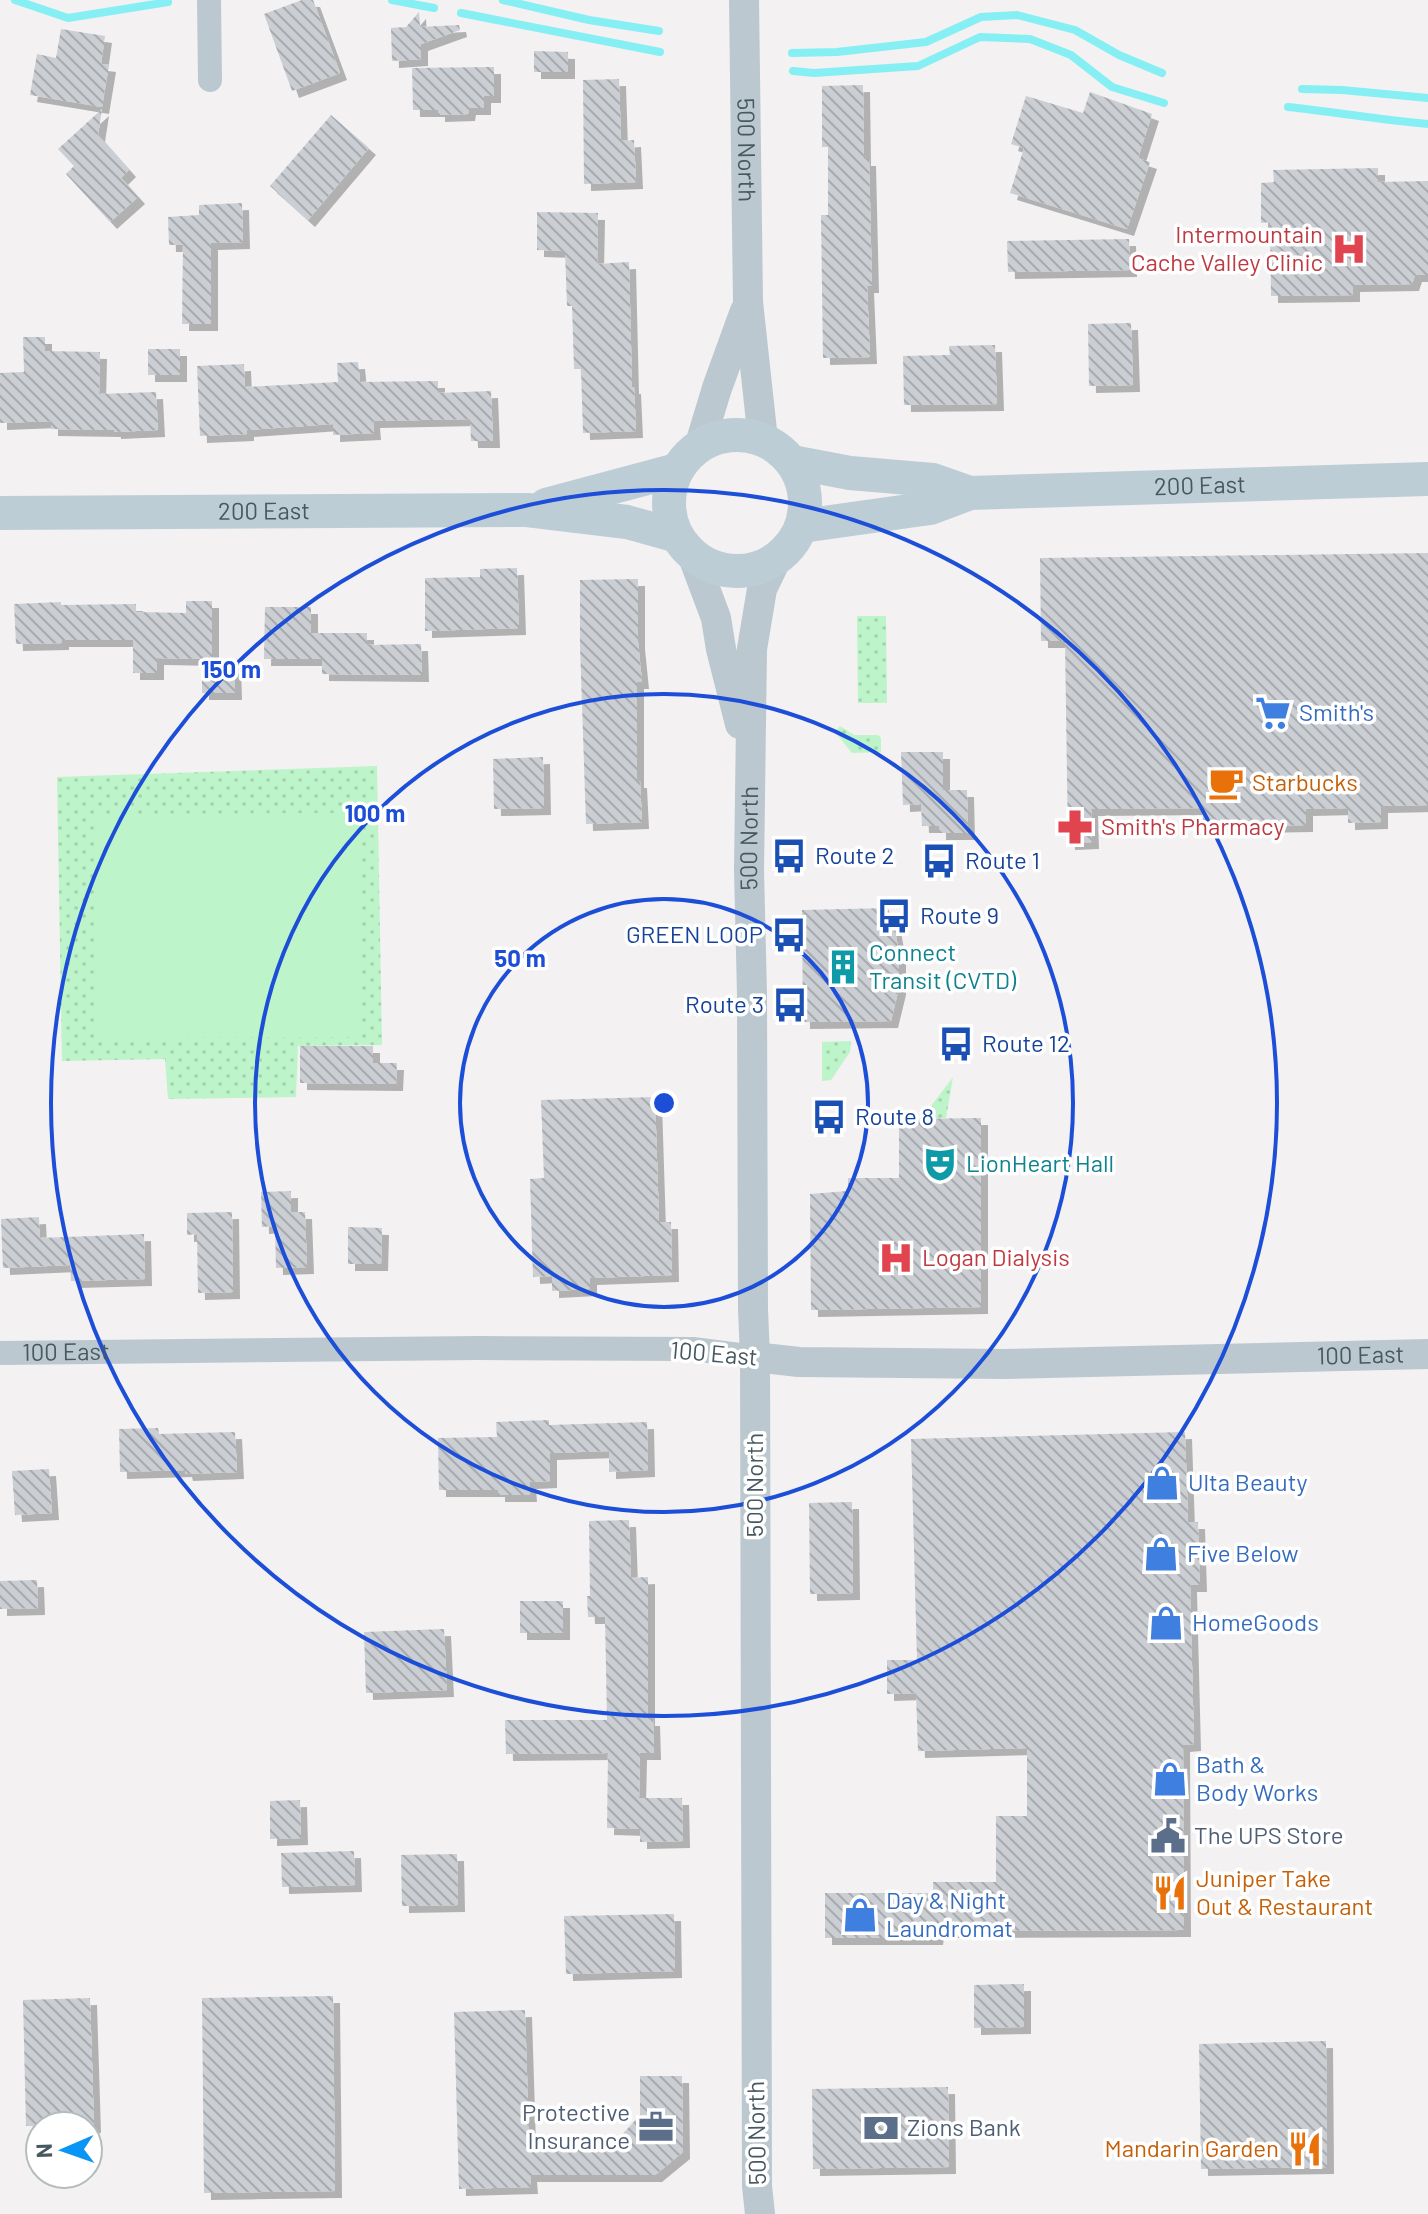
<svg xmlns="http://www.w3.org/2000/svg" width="1428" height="2214" viewBox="0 0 1428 2214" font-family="Barlow,sans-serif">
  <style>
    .grass { fill: url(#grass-dots) }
    .garden { fill: #bdf4c9 }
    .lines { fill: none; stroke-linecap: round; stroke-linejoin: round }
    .stream { stroke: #86eff4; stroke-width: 8 }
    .building { fill: url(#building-back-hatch); filter: url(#shadow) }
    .minor { stroke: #bbc8cf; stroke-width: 24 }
    .tertiary { stroke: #bbc8cf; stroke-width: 30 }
    .secondary { stroke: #bdcdd6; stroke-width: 34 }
    .ring { fill: none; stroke: #1d4ed8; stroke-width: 4 }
    .labels { text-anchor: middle; stroke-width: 7; stroke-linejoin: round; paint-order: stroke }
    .street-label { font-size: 24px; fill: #475860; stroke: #fff }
    .health-label { font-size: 24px; fill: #be3a42; stroke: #fff; text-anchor: start }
    .shop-label { font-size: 24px; fill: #366cbe; stroke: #fff; text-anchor: start }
    .food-label { font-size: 24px; fill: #c56008; stroke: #fff; text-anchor: start }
    .transit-label { font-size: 24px; fill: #164399; stroke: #fff; text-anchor: start }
    .culture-label { font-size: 24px; fill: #0d838f; stroke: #fff; text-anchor: start }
    .service-label { font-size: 24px; fill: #4e5e75; stroke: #fff; text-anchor: start }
    .centre { fill: #1d4ed8; stroke: #fff; stroke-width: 4 }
    .ring-label { font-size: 24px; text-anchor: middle; font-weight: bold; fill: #1d4ed8; stroke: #fff; stroke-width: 7; stroke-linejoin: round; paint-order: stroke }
  </style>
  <defs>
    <pattern id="grass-dots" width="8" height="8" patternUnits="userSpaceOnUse" patternTransform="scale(2)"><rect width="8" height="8" fill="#bdf4c9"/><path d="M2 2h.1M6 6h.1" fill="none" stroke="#a4d3af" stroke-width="1.8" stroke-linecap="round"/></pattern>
    <pattern id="building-back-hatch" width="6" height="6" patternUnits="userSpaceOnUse" patternTransform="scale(2)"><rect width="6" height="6" fill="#cbcfd4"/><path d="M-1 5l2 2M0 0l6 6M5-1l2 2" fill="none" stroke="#a7abaf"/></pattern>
    <filter id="shadow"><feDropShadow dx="7" dy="7" stdDeviation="0" flood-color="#0004"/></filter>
  </defs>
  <rect width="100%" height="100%" fill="#f3f1f1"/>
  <!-- grass -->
  <path class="grass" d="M857,616H886L887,703H858Z
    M840,726L854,735H878L881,738V752L852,753L835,732Z
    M377,766L382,1045L298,1046L296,1097L168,1099L165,1059L62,1061L57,777Z
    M851,1041L850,1052L831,1080L822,1081V1042Z
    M953,1077L946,1118H922Z"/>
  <!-- garden -->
  <path class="garden" d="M361,813L362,1037L96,1038L95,814Z"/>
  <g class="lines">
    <!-- stream -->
    <path class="stream" d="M15,0L68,18L168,2
      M392,0L434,8
      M503,0L589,20L659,31
      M461,13L660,52
      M792,53L837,52L926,42L981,17L1017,15L1075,30L1119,55L1162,73
      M793,71L814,73L918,66L980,37L1030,39L1071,55L1112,87L1164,103
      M1302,89L1342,90L1428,98
      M1288,107C1335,112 1381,120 1428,124"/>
  </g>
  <!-- building -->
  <path class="building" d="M302,0H313L340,73L292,91L264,14Z
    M419,12L420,27L459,25L460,30L421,44V59L392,61L391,28L406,27Z
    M61,29L105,36L101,64L109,65L102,107L30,95L37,54L56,58Z
    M534,51L568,52V72H534Z
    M494,67V96H484V108H469L468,114L438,115V110H413L412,68Z
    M619,79L621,141L634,140L636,182L584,184L583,80Z
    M863,85L864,159H869L872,286H867L870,357L823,358L821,215H828V147H822V86Z
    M1090,92L1152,114L1138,158L1150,162L1127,229L1010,193L1024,148L1011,144L1026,96L1083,113Z
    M102,109L98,135L129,170L121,178L138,197L110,222L66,174L74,166L58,149Z
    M331,115L369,148L308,220L270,186Z
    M1378,168V182L1428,181V275H1415L1412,284L1353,285V295L1271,296L1270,222L1261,223V183L1274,182L1273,170Z
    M242,203L243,242L211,243V324H182L183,245H169L168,217L199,215V205Z
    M537,212L598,213L597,264L629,262L632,387H634L636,431L583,433L581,369H574L572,306H567L565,251L537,250Z
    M1129,239L1130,270L1008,272L1007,241Z
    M1131,323L1133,385L1089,386L1088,324Z
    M23,337H45V351L100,352L99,394L156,392L158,430L114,432V430L51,429V421L0,423V373L24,372Z
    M995,345L997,404L904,405L903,356L950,355L949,346Z
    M148,349H180V375H148Z
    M358,362L360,382L438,381V393L491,391L493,441H471L470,419L373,421L374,433L333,435V424L247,430V434L200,436L197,366L244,364L245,387L338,382L337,363Z
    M1428,553V805L1381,806V822L1348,823V808L1306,809V825L1203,827V808L1091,809L1092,842L1068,843L1065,641H1041L1040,558Z
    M517,568L519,628L425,631V578L480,577V569Z
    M638,579V642L642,682H637V781H640L642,822L586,824L580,645V580Z
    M186,601H212V659L157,658V673H133V640H62V643L16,644L14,604L61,602V605L136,604V612L186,613Z
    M265,607H311V633H367V645L421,644L422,675L322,674V659H264Z
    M202,661H234L235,693H202Z
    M901,752H943V790H967L968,833H939V826H922L921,804L903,805Z
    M543,757L544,808L494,809L493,759Z
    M888,908L894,925L899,953V988L891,1021L803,1022L802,910Z
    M300,1046H373V1063H397L396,1084L300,1083Z
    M655,1097L659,1222H671L672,1275L590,1278V1289L552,1291V1276L533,1277L530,1179L544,1178L541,1100Z
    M981,1118V1307L811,1310L810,1194L848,1191V1178H899V1119Z
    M291,1191V1212H305L307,1267L276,1268L275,1226L262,1227L261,1192Z
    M232,1212L233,1292L198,1293L197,1234L187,1235V1213Z
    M39,1217L40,1238L144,1234L145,1279L71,1281L70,1265L3,1268L1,1219Z
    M348,1227L382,1228L381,1264H348Z
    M549,1420V1425L647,1422L648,1470L609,1472V1451L550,1453V1481L529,1482L530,1495H498V1490H439L438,1438L497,1437L496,1422Z
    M158,1428L159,1434L235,1432L237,1472L186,1474L185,1470L120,1472L119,1429Z
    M1185,1432L1188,1522H1198L1200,1585H1190L1194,1744L1183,1745L1184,1930L937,1931L936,1938H825V1893H933V1882H996V1816H1027V1748L918,1751L916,1693L887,1694V1660H917L911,1439Z
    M49,1469L52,1513L15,1515L12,1471Z
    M852,1502L853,1593L810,1594L809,1503Z
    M629,1520L631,1578L648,1577V1719H653L654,1753H640L639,1798H682L683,1841L640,1842V1829L607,1828L608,1753L506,1754L505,1720H607L605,1617H588L587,1596H590L589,1521Z
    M37,1580L38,1608L0,1609V1581Z
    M520,1601H563V1633H520Z
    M444,1629L447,1690L366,1693L364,1632Z
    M300,1800L301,1838L270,1839V1801Z
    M354,1851L355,1885L282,1887L281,1853Z
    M457,1854L458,1905L402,1906L401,1855Z
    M674,1914L675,1971L566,1974L564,1916Z
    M1024,1984V2027L974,2028V1985Z
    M333,1996L335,2191L204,2193L202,1998Z
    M90,1998L94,2126H26L23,2000Z
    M525,2010L529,2138L618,2139L640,2115V2076H682L683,2152L655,2175H530L531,2187L459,2189L454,2012Z
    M1326,2041L1327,2167L1201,2169L1199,2044Z
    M948,2087L949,2167L813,2169L812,2089Z"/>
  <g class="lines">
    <!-- minor -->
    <g class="minor">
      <path d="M209,0L210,80"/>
      <path id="s1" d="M0,1353L479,1348L693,1349L755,1357"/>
    </g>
    <!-- tertiary -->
    <g class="tertiary">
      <path id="s2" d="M744,0L748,302L763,440"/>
      <path d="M700,444L717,388L745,311"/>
      <path d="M692,554L716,618L721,649L740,724"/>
      <path id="s3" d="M755,1357L799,1362L1005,1364L1428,1354"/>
      <path id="s4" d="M760,2214L757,2186L755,1357L753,1309L752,994L749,870L752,649L762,589L776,560"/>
    </g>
    <!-- secondary -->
    <g class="secondary">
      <circle cx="737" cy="503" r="68"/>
      <path d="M792,462L850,473L933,480L970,493"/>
      <path d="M546,505L677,470"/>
      <path id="s5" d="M0,513L527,510L627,522L677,536"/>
      <path id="s6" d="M802,526L930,508L970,493L1428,479"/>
    </g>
  </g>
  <!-- distance rings -->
  <g class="ring">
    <circle cx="664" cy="1103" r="204"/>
    <circle cx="664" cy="1103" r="409"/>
    <circle cx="664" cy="1103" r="613"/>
  </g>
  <!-- icons -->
  <defs>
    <g id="hospital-bare" transform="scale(2.76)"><path d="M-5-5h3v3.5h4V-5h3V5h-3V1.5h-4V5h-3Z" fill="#e0444e" stroke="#fff" stroke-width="2.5" paint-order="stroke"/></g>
    <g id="supermarket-bare" transform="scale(2.76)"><path d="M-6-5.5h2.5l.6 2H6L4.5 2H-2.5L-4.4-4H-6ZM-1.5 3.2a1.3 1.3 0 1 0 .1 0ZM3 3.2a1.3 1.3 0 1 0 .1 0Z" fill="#3f7fe0" stroke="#fff" stroke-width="2.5" paint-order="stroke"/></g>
    <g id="cafe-bare" transform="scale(2.76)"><path d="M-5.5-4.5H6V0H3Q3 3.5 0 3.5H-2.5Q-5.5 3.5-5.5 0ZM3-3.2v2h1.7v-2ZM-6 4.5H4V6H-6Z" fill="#e8710a" stroke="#fff" stroke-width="2.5" paint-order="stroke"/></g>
    <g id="pharmacy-bare" transform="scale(2.76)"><path d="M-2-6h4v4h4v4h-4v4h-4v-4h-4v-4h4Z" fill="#e0444e" stroke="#fff" stroke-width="2.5" paint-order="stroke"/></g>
    <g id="bus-bare" transform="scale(2.76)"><path d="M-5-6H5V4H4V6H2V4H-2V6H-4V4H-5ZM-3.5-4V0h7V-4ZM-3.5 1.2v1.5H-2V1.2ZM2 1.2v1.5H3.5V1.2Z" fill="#1a4fb4" stroke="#fff" stroke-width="2.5" paint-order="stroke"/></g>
    <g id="building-bare" transform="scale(2.76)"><path d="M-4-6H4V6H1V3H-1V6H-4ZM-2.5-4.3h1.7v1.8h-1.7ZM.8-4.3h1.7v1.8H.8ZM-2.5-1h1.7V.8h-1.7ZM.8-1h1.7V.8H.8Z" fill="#0f9aa8" stroke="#fff" stroke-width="2.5" paint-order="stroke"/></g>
    <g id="theatre-bare" transform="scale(2.76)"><path d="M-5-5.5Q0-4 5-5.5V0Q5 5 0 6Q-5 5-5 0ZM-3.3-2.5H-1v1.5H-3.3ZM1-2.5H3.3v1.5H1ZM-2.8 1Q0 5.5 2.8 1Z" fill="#0f9aa8" stroke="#fff" stroke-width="2.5" paint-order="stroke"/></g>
    <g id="shop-bare" transform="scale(2.76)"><path d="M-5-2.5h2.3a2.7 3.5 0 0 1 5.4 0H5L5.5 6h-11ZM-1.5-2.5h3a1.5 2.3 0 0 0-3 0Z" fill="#3f7fe0" stroke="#fff" stroke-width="2.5" paint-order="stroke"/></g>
    <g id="civic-bare" transform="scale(2.76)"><path d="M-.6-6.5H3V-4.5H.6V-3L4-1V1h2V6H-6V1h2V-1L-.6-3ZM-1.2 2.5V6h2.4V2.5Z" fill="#5c6f8a" stroke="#fff" stroke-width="2.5" paint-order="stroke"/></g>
    <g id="restaurant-bare" transform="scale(2.76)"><path d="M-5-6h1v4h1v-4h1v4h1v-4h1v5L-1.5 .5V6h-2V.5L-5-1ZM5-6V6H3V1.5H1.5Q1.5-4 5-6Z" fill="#e8710a" stroke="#fff" stroke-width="2.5" paint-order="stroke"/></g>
    <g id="office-bare" transform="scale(2.76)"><path d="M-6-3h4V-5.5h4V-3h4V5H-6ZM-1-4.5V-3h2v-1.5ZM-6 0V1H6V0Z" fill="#5c6f8a" stroke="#fff" stroke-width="2.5" paint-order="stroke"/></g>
    <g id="bank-bare" transform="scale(2.76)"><path d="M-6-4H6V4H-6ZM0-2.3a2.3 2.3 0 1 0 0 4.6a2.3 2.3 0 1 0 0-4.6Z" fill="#5c6f8a" stroke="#fff" stroke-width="2.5" paint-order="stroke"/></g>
  </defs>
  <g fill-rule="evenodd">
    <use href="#hospital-bare" x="1349" y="249"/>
    <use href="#supermarket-bare" x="1273" y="713"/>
    <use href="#cafe-bare" x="1226" y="783"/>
    <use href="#pharmacy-bare" x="1075" y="827"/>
    <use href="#bus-bare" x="789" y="856"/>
    <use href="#bus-bare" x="939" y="861"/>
    <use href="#bus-bare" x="894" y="916"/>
    <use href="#bus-bare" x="789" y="935"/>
    <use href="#building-bare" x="843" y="967"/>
    <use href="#bus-bare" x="790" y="1005"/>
    <use href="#bus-bare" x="956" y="1044"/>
    <use href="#bus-bare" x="829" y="1117"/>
    <use href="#theatre-bare" x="940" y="1164"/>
    <use href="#hospital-bare" x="896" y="1258"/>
    <use href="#shop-bare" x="1162" y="1483"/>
    <use href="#shop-bare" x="1161" y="1554"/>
    <use href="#shop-bare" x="1166" y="1623"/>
    <use href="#shop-bare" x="1170" y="1779"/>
    <use href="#civic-bare" x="1168" y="1836"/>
    <use href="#restaurant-bare" x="1170" y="1893"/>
    <use href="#shop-bare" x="860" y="1915"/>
    <use href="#office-bare" x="656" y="2127"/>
    <use href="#bank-bare" x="881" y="2128"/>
    <use href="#restaurant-bare" x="1305" y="2149"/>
  </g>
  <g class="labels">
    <!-- street labels -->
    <g class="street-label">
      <text dy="8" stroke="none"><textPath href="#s2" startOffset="150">500 North</textPath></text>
      <text dy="8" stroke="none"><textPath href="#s6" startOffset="402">200 East</textPath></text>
      <text dy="8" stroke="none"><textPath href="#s5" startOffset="264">200 East</textPath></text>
      <text dy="8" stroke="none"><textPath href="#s4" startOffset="1376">500 North</textPath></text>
      <text dy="8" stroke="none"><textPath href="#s1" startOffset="66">100 East</textPath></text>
      <text transform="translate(714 1354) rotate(5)" y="8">100 East</text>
      <text dy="8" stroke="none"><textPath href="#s3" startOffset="606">100 East</textPath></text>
      <text transform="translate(755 1485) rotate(-90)" y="8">500 North</text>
      <text transform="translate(757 2133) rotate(-91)" y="8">500 North</text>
    </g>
    <!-- health labels -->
    <g class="health-label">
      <text x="1323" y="243" text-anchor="end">Intermountain<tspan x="1323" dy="28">Cache Valley Clinic</tspan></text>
      <text x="1101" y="835">Smith's Pharmacy</text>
      <text x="922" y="1266">Logan Dialysis</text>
    </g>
    <!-- shop labels -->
    <g class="shop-label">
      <text x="1299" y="721">Smith's</text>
      <text x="1188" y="1491">Ulta Beauty</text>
      <text x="1187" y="1562">Five Below</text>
      <text x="1192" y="1631">HomeGoods</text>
      <text x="1196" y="1773">Bath &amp;<tspan x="1196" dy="28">Body Works</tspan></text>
      <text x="886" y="1909">Day &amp; Night<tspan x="886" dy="28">Laundromat</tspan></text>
    </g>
    <!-- food labels -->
    <g class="food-label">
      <text x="1252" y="791">Starbucks</text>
      <text x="1196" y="1887">Juniper Take<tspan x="1196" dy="28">Out &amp; Restaurant</tspan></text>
      <text x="1279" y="2157" text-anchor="end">Mandarin Garden</text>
    </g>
    <!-- transit labels -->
    <g class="transit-label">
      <text x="815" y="864">Route 2</text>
      <text x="965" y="869">Route 1</text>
      <text x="920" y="924">Route 9</text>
      <text x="763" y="943" text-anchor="end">GREEN LOOP</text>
      <text x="764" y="1013" text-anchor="end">Route 3</text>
      <text x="982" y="1052">Route 12</text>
      <text x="855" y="1125">Route 8</text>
    </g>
    <!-- culture labels -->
    <g class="culture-label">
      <text x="869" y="961">Connect<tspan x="869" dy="28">Transit (CVTD)</tspan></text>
      <text x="966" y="1172">LionHeart Hall</text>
    </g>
    <!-- service labels -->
    <g class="service-label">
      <text x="1194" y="1844">The UPS Store</text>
      <text x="630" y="2121" text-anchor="end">Protective<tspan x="630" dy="28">Insurance</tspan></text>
      <text x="907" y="2136">Zions Bank</text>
    </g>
  </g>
  <circle cx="664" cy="1103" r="12" class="centre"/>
  <g class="ring-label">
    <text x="231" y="678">150 m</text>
    <text x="375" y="822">100 m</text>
    <text x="520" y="967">50 m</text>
  </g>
  <!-- north arrow -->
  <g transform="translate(64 2150) rotate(268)"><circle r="38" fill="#ffffff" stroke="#b5bcbf" stroke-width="2"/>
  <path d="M0-6L14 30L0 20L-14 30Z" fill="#0995f5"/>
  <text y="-12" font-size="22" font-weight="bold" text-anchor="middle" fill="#475860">N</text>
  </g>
</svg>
